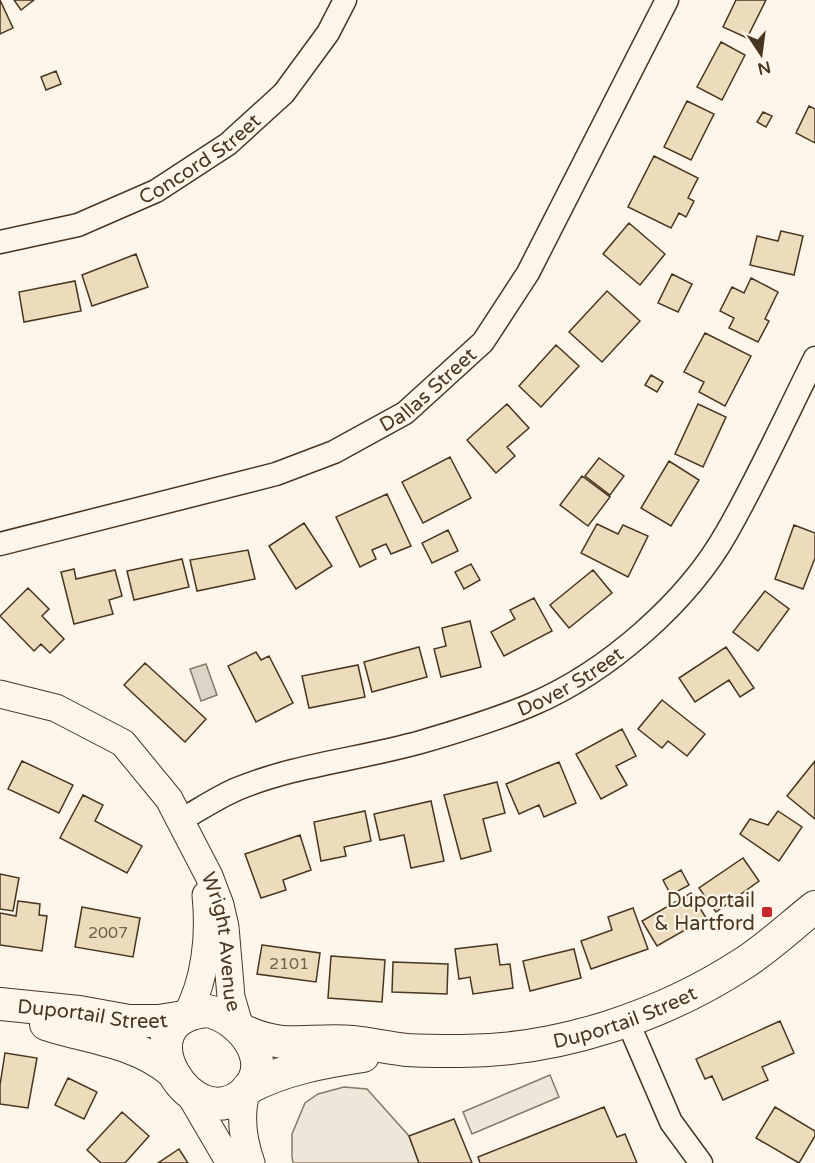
<svg xmlns="http://www.w3.org/2000/svg" width="815" height="1163" viewBox="0 0 815 1163" font-family="'Varela Round',sans-serif">
  <style>
    .parking { fill: #ede7d9; stroke: #887966; stroke-width: 1.5 }
    .water { fill: #dcd4c6; stroke: #887966; stroke-width: 1.5 }
    .building { fill: #ecdcbc; stroke: #4a3520; stroke-width: 1.5 }
    .lines { fill: none; stroke-linecap: round; stroke-linejoin: round }
    .minor-casing { stroke: #4a3520; stroke-width: 25 }
    .tertiary-casing { stroke: #4a3520; stroke-width: 29 }
    .secondary-casing { stroke: #4a3520; stroke-width: 34 }
    .minor { stroke: #fbf6e9; stroke-width: 22 }
    .tertiary { stroke: #fbf6e9; stroke-width: 27 }
    .secondary { stroke: #fbf6e9; stroke-width: 32 }
    .poi-dot { fill: #c62828; stroke: #fbf6e9; stroke-width: 2 }
    .labels { text-anchor: middle; stroke-width: 4.5; stroke-linejoin: round; paint-order: stroke }
    .number-label { font-size: 16px; fill: #725f47 }
    .street-label { font-size: 20px; fill: #4a3520; stroke: #fbf6e9 }
    .poi-label { font-size: 20px; fill: #4a3520; stroke: #fbf6e9; text-anchor: end }
  </style>
  <rect width="100%" height="100%" fill="#fbf6e9"/>
  <!-- parking -->
  <path class="parking" d="M550,1075L559,1097L472,1134L463,1112Z
    M344,1087L367,1089L409,1136L419,1163H293L292,1156V1134L305,1103L318,1094Z"/>
  <!-- water -->
  <path class="water" d="M206,664L217,695L201,701L190,669Z"/>
  <!-- building -->
  <path class="building" d="M0,0L13,28L0,34Z
    M14,0H34L21,10Z
    M736,0H766L747,38L723,27Z
    M721,42L745,55L722,100L697,87Z
    M56,71L61,84L46,90L41,77Z
    M687,101L714,114L691,160L664,147Z
    M809,106L815,109V143L796,133Z
    M763,112L772,116L766,127L757,122Z
    M654,156L698,178L688,198L694,201L686,217L679,213L671,228L628,207Z
    M629,223L665,254L640,285L603,254Z
    M781,231L803,236L794,275L750,265L757,236L778,241Z
    M136,254L148,287L92,306L82,275Z
    M672,274L692,284L678,312L658,303Z
    M751,278L778,292L765,319L769,321L758,342L729,328L734,318L720,311L732,287L744,293Z
    M75,281L81,311L24,322L19,292Z
    M607,291L640,321L602,362L569,332Z
    M705,333L751,356L725,406L699,392L704,382L684,372Z
    M556,345L579,366L541,407L519,386Z
    M651,375L663,382L657,392L645,385Z
    M507,404L529,428L507,447L515,456L496,473L467,440Z
    M698,404L726,417L703,467L675,454Z
    M450,457L471,498L423,523L402,482Z
    M599,458L624,476L610,495L585,476Z
    M669,461L699,480L671,526L641,508Z
    M582,476L610,497L588,526L560,505Z
    M387,494L411,546L391,554L386,544L372,550L376,559L360,567L336,517Z
    M304,523L332,566L296,589L269,546Z
    M597,524L618,534L623,525L648,536L628,577L581,553Z
    M794,525L815,533V558L803,589L775,579Z
    M448,530L458,551L432,563L422,543Z
    M248,550L255,579L197,591L190,560Z
    M182,559L189,587L134,600L127,571Z
    M471,564L480,580L464,589L455,572Z
    M74,569L76,579L115,570L122,596L109,600L113,614L74,624L61,572Z
    M593,570L612,593L569,628L550,605Z
    M28,588L49,609L42,616L64,639L50,653L41,644L34,651L0,616Z
    M765,591L789,609L758,651L733,632Z
    M534,598L552,631L504,656L491,632L515,619L510,610Z
    M470,621L481,667L441,677L434,649L446,646L442,628Z
    M419,647L427,677L372,692L364,662Z
    M726,647L754,688L740,697L729,680L695,702L679,678Z
    M256,652L261,660L269,656L293,703L256,722L228,666Z
    M145,663L206,719L185,742L124,685Z
    M358,665L365,697L309,708L302,676Z
    M662,700L705,734L687,756L668,741L662,748L638,729Z
    M622,729L636,756L616,766L627,785L601,799L576,754Z
    M22,761L73,785L59,813L8,789Z
    M815,761V819L787,796Z
    M559,762L576,803L544,817L539,805L519,814L506,784Z
    M497,782L505,813L483,819L491,851L461,859L444,795Z
    M83,795L103,805L95,821L142,846L127,873L60,838Z
    M431,801L444,861L411,868L404,835L380,840L374,814Z
    M365,811L371,841L344,847L346,856L321,861L314,822Z
    M778,811L802,827L779,861L740,834L750,819L768,825Z
    M300,835L311,870L283,880L286,890L261,898L245,854Z
    M743,858L759,881L716,912L699,888Z
    M681,870L689,885L671,895L663,880Z
    M0,874L19,878L13,911L0,909Z
    M691,893L706,918L657,946L642,921Z
    M18,901L40,904L39,915L47,916L42,951L0,945V913L16,916Z
    M82,907L140,918L133,957L75,947Z
    M633,908L648,949L591,969L581,941L612,930L608,917Z
    M497,944L500,965L510,964L513,988L473,994L470,977L459,979L455,949Z
    M262,945L320,953L316,982L257,974Z
    M574,949L581,978L530,991L523,961Z
    M331,956L385,960L382,1002L328,998Z
    M393,962L448,964L447,994L392,992Z
    M780,1021L794,1053L762,1067L768,1080L723,1100L712,1076L705,1079L696,1059Z
    M5,1053L37,1058L28,1108L0,1104V1085Z
    M68,1078L97,1092L84,1119L55,1105Z
    M604,1107L617,1137L625,1134L637,1163H480L478,1157Z
    M775,1107L815,1131V1136L799,1163L756,1138Z
    M122,1112L149,1136L125,1163H101L87,1150Z
    M454,1119L472,1163H419L409,1136Z
    M179,1149L188,1163H158Z"/>
  <g class="lines">
    <!-- minor casing -->
    <g class="minor-casing">
      <g id="minor">
        <path id="s1" d="M0,242L78,225L156,191L228,144L284,93L328,33L345,0"/>
        <path id="s2" d="M0,544L276,474L334,452L405,413L483,342L528,273L667,0"/>
        <path id="s3" d="M181,820C199,810 218,797 237,789C295,765 360,759 421,742C459,731 496,720 533,704C607,672 687,603 727,532C759,476 786,416 815,358"/>
        <path d="M627,1020L671,1122L701,1163"/>
      </g>
    </g>
    <!-- tertiary casing -->
    <g class="tertiary-casing">
      <g id="tertiary">
        <path id="s4" d="M0,694L56,708L123,743L169,799L209,876L220,905L225,927L231,997L240,1028"/>
        <path d="M186,1016C206,980 210,935 206,895"/>
        <path d="M247,1090C239,1114 243,1140 251,1163"/>
        <path d="M189,1093L230,1163"/>
      </g>
    </g>
    <!-- secondary casing -->
    <g class="secondary-casing">
      <g id="secondary">
        <path id="s5" d="M0,1004L79,1012L129,1021H159L184,1017"/>
        <path d="M208,1011C240,1018 275,1060 247,1090C195,1145 117,1018 208,1011Z"/>
        <path d="M46,1024C88,1038 135,1041 170,1070"/>
        <path id="s6" d="M242,1030C285,1051 309,1038 353,1042C371,1044 389,1048 407,1050C425,1051 443,1051 461,1051C559,1051 663,1016 744,963C769,947 792,925 815,907"/>
        <path d="M248,1088C284,1069 323,1062 363,1056"/>
      </g>
    </g>
    <!-- minor -->
    <use href="#minor" class="minor"/>
    <!-- tertiary -->
    <use href="#tertiary" class="tertiary"/>
    <!-- secondary -->
    <use href="#secondary" class="secondary"/>
  </g>
  <!-- markers -->
  <rect class="poi-dot" x="761" y="906" width="12" height="12" rx="3"/>
  <g class="labels">
    <!-- number labels -->
    <g class="number-label">
      <text x="108" y="938">2007</text>
      <text x="289" y="969">2101</text>
    </g>
    <!-- street labels -->
    <g class="street-label">
      <text dy="7" stroke="none"><textPath href="#s1" startOffset="219">Concord Street</textPath></text>
      <text dy="7" stroke="none"><textPath href="#s2" startOffset="460">Dallas Street</textPath></text>
      <text dy="7" stroke="none"><textPath href="#s3" startOffset="416">Dover Street</textPath></text>
      <text dy="7" stroke="none"><textPath href="#s4" startOffset="360">Wright Avenue</textPath></text>
      <text dy="7" stroke="none"><textPath href="#s5" startOffset="93">Duportail Street</textPath></text>
      <text dy="7" stroke="none"><textPath href="#s6" startOffset="390">Duportail Street</textPath></text>
    </g>
    <!-- poi labels -->
    <g class="poi-label">
      <text x="755" y="907">Duportail<tspan x="755" dy="23">&amp; Hartford</tspan></text>
    </g>
  </g>
  <!-- north arrow -->
  <g transform="translate(761 54) rotate(167)" stroke="#fbf6e9" stroke-width="4.5" paint-order="stroke">
  <path d="M0-4.5L10 22L0 15L-10 22Z" fill="#4a3520"/>
  <text y="-9" font-size="16" font-weight="bold" text-anchor="middle" fill="#4a3520">N</text>
  </g>
</svg>
